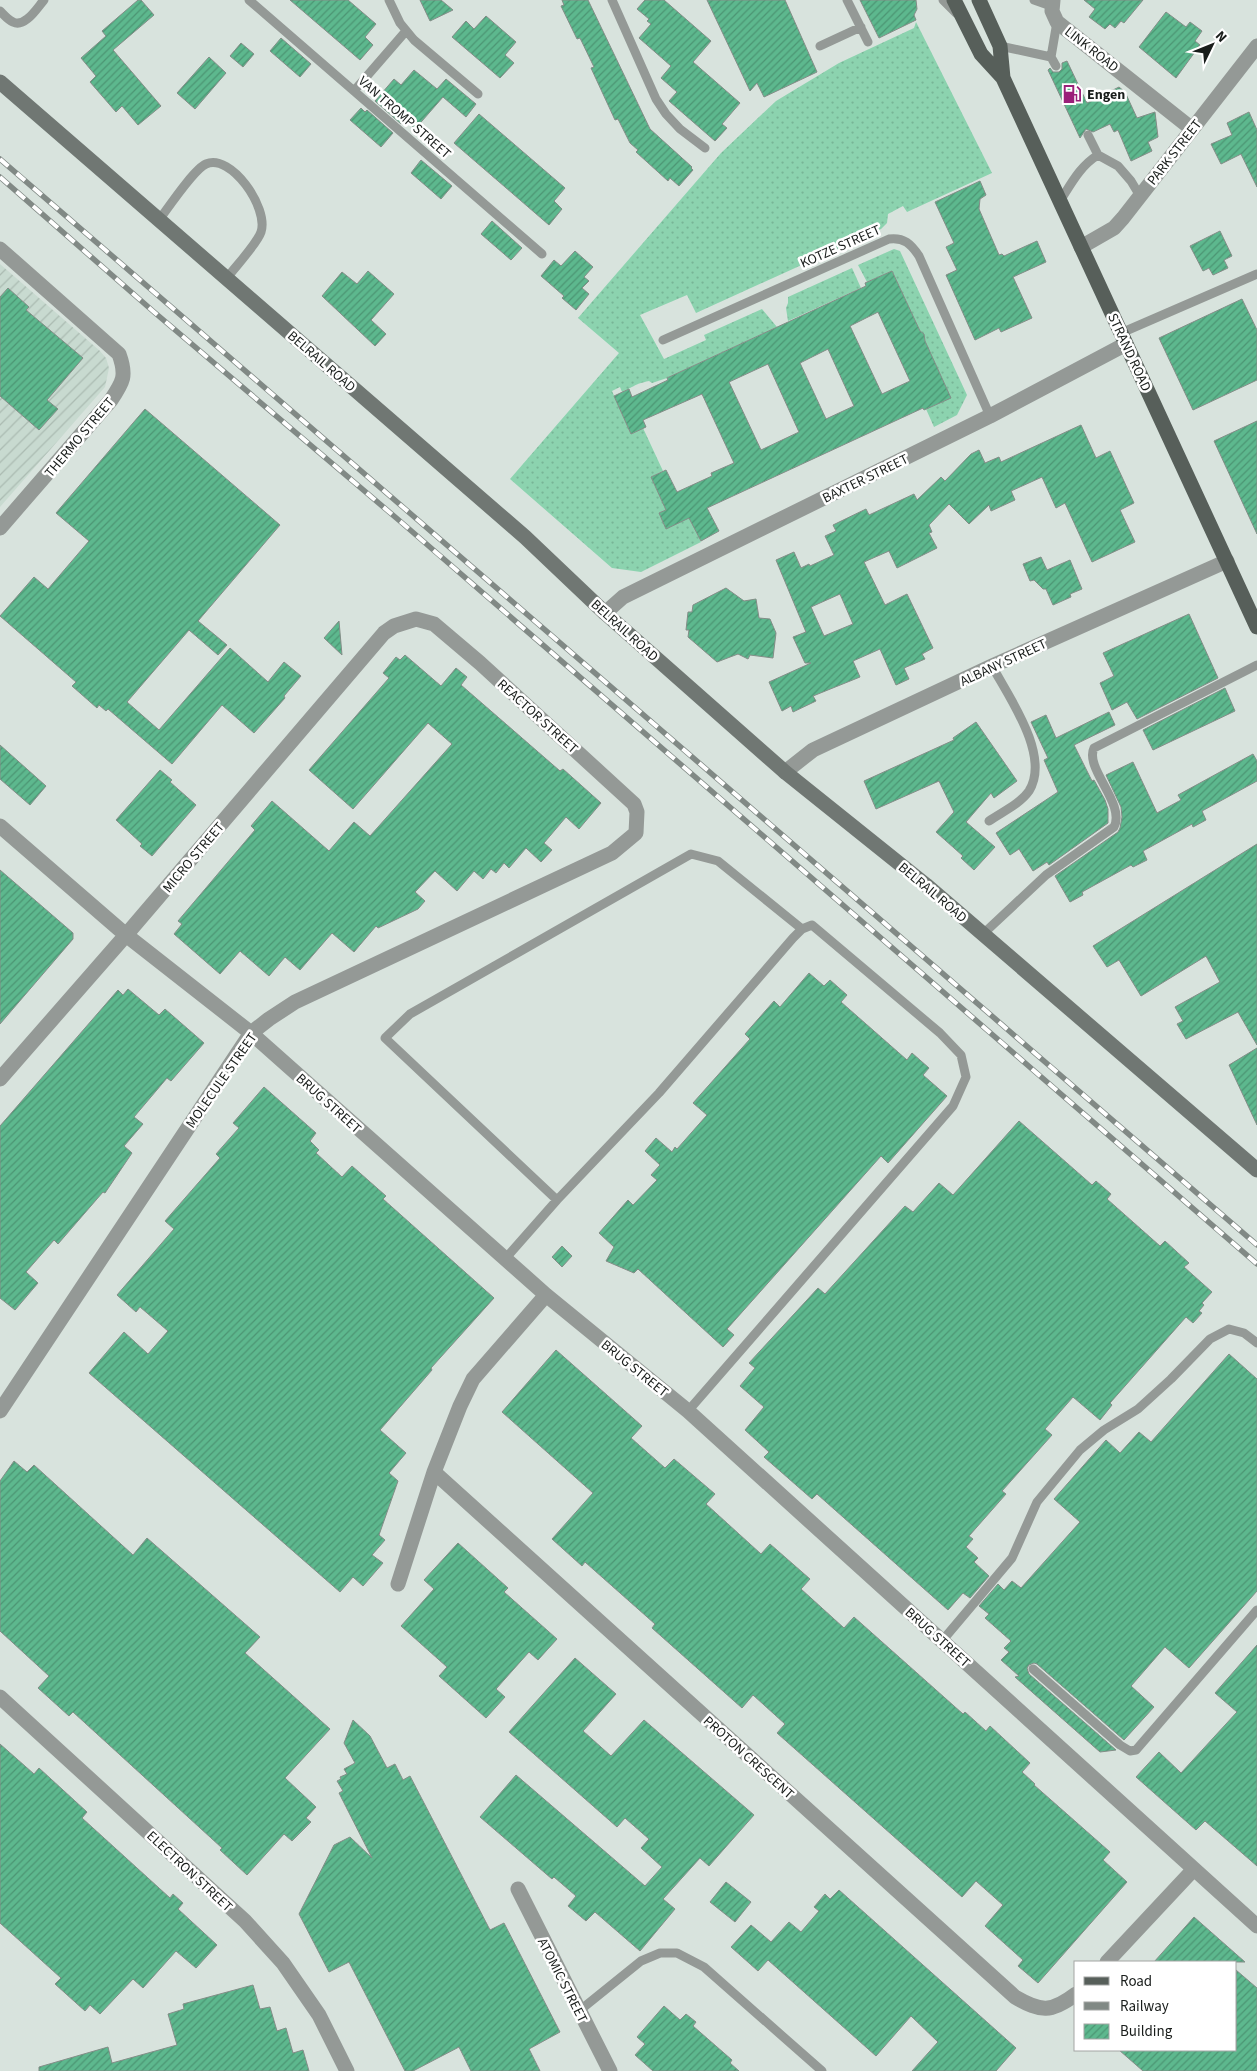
<svg xmlns="http://www.w3.org/2000/svg" width="1257" height="2071" viewBox="0 0 1257 2071" font-family="'Source Sans 3',sans-serif">
  <style>
    .industrial { fill: url(#industrial-furrows) }
    .grass { fill: url(#grass-dots) }
    .building { fill: url(#building-hatch); stroke: #838d87; fill-rule: evenodd }
    .lines { fill: none; stroke-linecap: round; stroke-linejoin: round }
    .lane { stroke: #949996; stroke-width: 9 }
    .street { stroke: #949996; stroke-width: 15 }
    .secondary { stroke: #707773; stroke-width: 15 }
    .primary { stroke: #575f5a; stroke-width: 15 }
    .rail-casing { stroke: #818985; stroke-width: 5.5 }
    .rail { stroke: #fff; stroke-width: 4; stroke-dasharray: 11; stroke-linecap: butt }
    .labels { text-anchor: middle; stroke-width: 5; stroke-linejoin: round; paint-order: stroke }
    .street-label { font-size: 14px; fill: #191d1b; stroke: #fff }
    .poi-label { font-size: 14px; font-weight: bold; fill: #191d1b; stroke: #fff; text-anchor: start }
  </style>
  <defs>
    <pattern id="industrial-furrows" width="10" height="10" patternUnits="userSpaceOnUse" patternTransform="scale(1.25)"><rect width="10" height="10" fill="#c8dad0"/><path d="M-1 1l2-2M0 10L10 0M9 11l2-2" fill="none" stroke="#abbbb2"/></pattern>
    <pattern id="grass-dots" width="8" height="8" patternUnits="userSpaceOnUse" patternTransform="scale(1.25)"><rect width="8" height="8" fill="#8cd3af"/><path d="M2 2h.1M6 6h.1" fill="none" stroke="#78b596" stroke-width="1.8" stroke-linecap="round"/></pattern>
    <pattern id="building-hatch" width="6" height="6" patternUnits="userSpaceOnUse" patternTransform="scale(1.25)"><rect width="6" height="6" fill="#5db88e"/><path d="M-1 1l2-2M0 6l6-6M5 7l2-2" fill="none" stroke="#4c9573"/></pattern>
  </defs>
  <rect width="100%" height="100%" fill="#d8e3dd"/>
  <!-- industrial -->
  <path class="industrial" d="M0,264L100,351L106,358L109,368L105,387L0,507Z"/>
  <!-- grass -->
  <path class="grass" d="M916,22L992,173L907,212L903,206L888,214L887,223L881,229L696,313L687,295L640,315L664,359L706,340L704,335L762,309L777,327L667,378L652,383L649,381C634,384 634,387 622,392L620,387L612,391L631,434L643,428L663,471L651,477L666,510L659,513L666,529L689,512L701,542L641,572L612,568L510,479L619,353L578,318L721,153L776,101L839,63L914,28Z
    M894,249L900,251L967,395L957,415L934,427L926,409L950,398L922,337L924,334L920,332L892,271L867,282L858,265Z
    M852,268L861,288L788,321L786,308L788,303V297Z"/>
  <!-- building -->
  <path class="building" d="M138,0H141L154,15L113,50L161,106L138,125L122,106L116,112L90,82L96,76L81,58L106,36L102,31Z
    M290,0H348L376,24L365,37L373,45L360,60Z
    M420,0H441L453,10L430,21Z
    M562,0H588L650,129L692,167L691,168L693,170L679,186L670,178L668,181L636,152L638,150L630,143L618,119L615,120L591,68L594,67L580,38L577,39L561,6L564,5Z
    M645,0H664L711,41L693,62L740,103L722,124L727,128L715,141L669,101L677,92L661,78L671,66L639,38L651,24L647,21L649,19L637,9Z
    M707,0H785L817,72L764,97L757,83L750,91Z
    M860,0H916L917,9L914,15L916,20L879,38Z
    M1084,0H1143L1124,23L1121,21L1115,28L1110,24L1105,29L1089,17L1095,9Z
    M1166,12L1186,27L1190,22L1202,31L1195,41L1200,45L1176,78L1139,47Z
    M486,16L516,42L505,55L514,63L500,78L452,37L466,21L474,29Z
    M281,38L311,64L300,77L270,51Z
    M241,43L254,54L243,67L230,56Z
    M209,57L226,73L195,109L177,93Z
    M1067,61L1087,103L1119,87L1125,92L1137,118L1155,112L1158,137L1148,142L1152,151L1131,161L1118,130L1114,132L1110,124L1093,132L1086,129L1080,138L1048,70L1050,68L1053,72H1059L1062,69V63Z
    M414,70L437,89L446,79L476,104L466,117L443,97L415,129L405,119L401,124L375,101L394,79L401,85Z
    M361,108L365,112L367,110L393,133L381,147L350,120Z
    M1249,112L1257,130V187L1241,154L1221,164L1211,144L1232,135L1227,123Z
    M479,114L565,188L554,201L562,209L549,225L454,143Z
    M421,160L452,186L441,199L411,173Z
    M980,181L986,195L980,199L979,209L999,255L1002,254L1004,256L1037,241L1046,262L1013,277L1032,318L1001,332L999,328L975,340L946,275L957,270L946,247L954,243L935,202Z
    M492,221L522,248L511,260L481,234Z
    M1220,231L1232,256L1224,260L1228,268L1213,275L1209,268L1203,271L1190,246Z
    M575,251L593,267L584,277L589,281L582,288L589,294L576,310L562,298L564,296L541,276L554,260L561,266Z
    M368,271L394,294L371,320L386,334L375,346L322,296L342,272L357,284Z
    M892,271L920,331L924,334L925,341L951,398L924,410L923,408L707,508L719,531L701,541L689,518L666,529L659,513L666,510L651,477L666,470L677,492L712,476L711,473L734,463L702,394L643,420L646,427L631,434L614,396L629,389L632,397L668,380L667,378L866,286L865,283ZM878,312L910,381L882,394L850,326ZM828,349L854,406L826,419L800,363ZM768,364L799,432L761,450L729,382Z
    M8,288L29,307L26,310L83,358L47,400L58,409L39,430L0,396V297Z
    M1242,299L1257,330V380L1193,410L1159,338Z
    M145,409L280,525L198,621L227,645L218,655L189,630L127,702L159,730L230,648L268,682L284,662L301,676L284,696L285,698L254,733L222,705L172,764L108,709L106,711L99,705L97,708L72,686L76,682L0,616L34,577L48,589L89,541L56,513Z
    M1257,421V534L1214,441Z
    M1081,425L1096,458L1110,451L1134,503L1120,510L1135,542L1092,562L1065,503L1056,508L1042,477L1011,491L1015,500L991,511L989,505L969,524L949,504L929,525L932,532L929,533L937,548L897,568L889,551L864,562L885,605L907,594L933,648L922,654L925,659L904,668L909,679L896,685L880,649L853,661L860,677L813,696L816,701L793,712L791,706L782,711L769,682L811,663H805L793,637L806,632L776,560L794,552L801,568L809,564L810,566L834,555L825,536L836,531L833,525L866,509L869,515L914,494L917,500L941,477L945,481L971,454L979,450L985,463L999,457L1001,462ZM840,594L853,624L824,636L811,607Z
    M1041,557L1047,570L1070,560L1082,589L1070,594L1071,597L1053,605L1046,589H1043L1034,580L1030,581L1023,564Z
    M726,588L744,601L756,599L759,618L770,619L776,633L773,658L750,655L748,659L738,654L717,662L688,637L689,630H686L688,612H692L693,605Z
    M1189,614L1218,678L1137,719L1127,702L1112,710L1100,683L1114,676L1103,653Z
    M339,621L342,655L324,638Z
    M405,655L441,686L456,668L467,677L461,685L560,771L563,769L601,803L579,829L566,817L544,843L552,850L541,862L526,848L509,868L504,863L496,873L491,869L483,879L474,871L457,891L435,871L415,892L425,901L418,909L378,928L376,926L354,952L332,933L300,970L285,957L269,976L240,951L220,974L174,934L182,924L178,921L255,830L251,826L272,801L329,851L354,822L370,836L452,744L428,723L353,809L309,770L389,678L383,673L396,657L400,660Z
    M1225,688L1235,711L1153,750L1143,730Z
    M1109,712L1115,725L1074,745L1092,781L1094,780L1105,800L1108,809V823L1049,865L1047,862L1033,871L1019,849L1010,855L996,833L1058,792L1044,760L1048,758L1031,722L1046,715L1056,738Z
    M976,722L1017,781L994,798L991,793L966,822L995,847L974,870L961,858L963,856L936,832L954,812L939,781L876,809L864,781L954,740L953,738Z
    M0,745L46,786L30,805L0,779Z
    M1253,754L1257,761V781L1202,811L1206,820L1193,827L1192,824L1143,851L1147,860L1133,867L1131,865L1082,892L1083,895L1070,902L1055,876L1118,832L1120,828L1122,817L1121,807L1106,775L1133,762L1157,813L1181,800L1178,795Z
    M160,770L172,780L170,782L196,805L152,856L140,846L142,844L116,820Z
    M1257,844V1045L1238,1012L1186,1039L1177,1024L1183,1021L1175,1007L1220,982L1206,956L1141,996L1119,960L1107,967L1093,946Z
    M0,870L73,933V939L0,1024Z
    M809,973L824,986L830,980L847,995L841,1002L907,1060L912,1053L929,1068L923,1075L947,1096L888,1163L881,1156L727,1329L734,1335L723,1347L638,1269L634,1273L606,1261L614,1247L599,1233L628,1200L633,1205L657,1180L651,1175L660,1165L645,1151L656,1138L672,1152L675,1147L677,1149L707,1115L693,1103L750,1039L745,1034L774,1001L780,1007Z
    M128,989L159,1015L165,1009L204,1043L171,1081L167,1078L134,1117L143,1124L124,1146L132,1153L105,1193L103,1192L58,1244L54,1240L26,1272L38,1283L15,1310L0,1298V1126L118,990L123,995Z
    M1257,1048V1125L1229,1065Z
    M264,1087L316,1133L310,1141L319,1150L316,1153L342,1177L352,1166L386,1196L383,1199L494,1298L431,1368L432,1370L380,1430L406,1453L389,1473L398,1481L379,1535L385,1540L372,1555L383,1563L363,1586L353,1577L340,1592L89,1373L124,1332L148,1354L168,1331L140,1307L136,1312L117,1295L174,1229L165,1221L220,1158L216,1154L239,1128L233,1123Z
    M1019,1121L1092,1185L1096,1181L1111,1194L1107,1199L1160,1246L1165,1241L1189,1263L1184,1267L1212,1292L1202,1303L1204,1305L1199,1311L1202,1313L1193,1323L1186,1317L1110,1403L1112,1405L1100,1420L1073,1397L1045,1429L1052,1435L1002,1491L1006,1494L969,1536L973,1539L966,1547L978,1558L974,1562L989,1576L970,1598L963,1593L948,1610L817,1494L812,1499L764,1457L769,1452L745,1430L764,1407L740,1386L755,1368L749,1363L818,1288L825,1294L905,1206L913,1212L939,1183L953,1195Z
    M562,1246L572,1256L562,1267L552,1257Z
    M556,1350L642,1426L631,1438L665,1468L674,1459L715,1494L706,1504L761,1554L770,1544L810,1579L801,1589L844,1628L854,1617L963,1714L965,1712L986,1731L990,1726L1030,1763L1022,1772L1035,1784L1034,1785L1110,1852L1103,1860L1127,1882L1038,1983L1018,1966L1023,1960L985,1926L1003,1905L976,1881L962,1897L777,1733L785,1724L753,1695L742,1708L652,1628L655,1624L585,1562L582,1566L552,1539L593,1493L502,1412Z
    M1229,1354L1257,1379V1591L1189,1668L1165,1647L1131,1686L1154,1707L1124,1740L1037,1664L1034,1663L1029,1665L1027,1668L1029,1674L1116,1750L1100,1752L1015,1677L1019,1676L1001,1660L1009,1652L1004,1648L1011,1641L985,1618L989,1614L979,1606L998,1584L1004,1590L1012,1581L1021,1588L1080,1522L1054,1499L1106,1440L1120,1453L1139,1432L1151,1442Z
    M14,1461L27,1472L34,1465L133,1555L147,1538L260,1637L245,1653L330,1729L285,1778L316,1807L306,1818L311,1822L292,1841L284,1834L247,1875L220,1850L222,1848L73,1712L69,1716L38,1688L49,1676L0,1631V1481Z
    M458,1543L508,1588L504,1592L557,1639L538,1660L529,1652L496,1689L505,1697L486,1718L439,1676L447,1667L401,1626L434,1589L424,1580Z
    M1257,1645V1866L1205,1821L1196,1830L1136,1777L1159,1752L1181,1773L1237,1712L1215,1693Z
    M575,1658L616,1694L583,1731L611,1756L644,1720L754,1815L709,1866L700,1858L663,1899L675,1909L640,1951L595,1912L586,1921L568,1906L576,1896L554,1877L552,1879L480,1817L516,1775L645,1886L662,1867L641,1848L649,1839L625,1818L617,1827L509,1732Z
    M353,1720L370,1736L387,1768L395,1764L403,1780L410,1776L490,1930L504,1923L560,2032L529,2049L540,2071H471L459,2047L413,2071H405L349,1962L329,1972L299,1914L334,1845L350,1837L372,1858L339,1793L343,1791L337,1781L341,1779L340,1777L347,1774L344,1769L355,1763L344,1743Z
    M0,1744L34,1774L39,1768L87,1812L82,1818L170,1898L173,1894L183,1903L178,1909L217,1945L196,1968L176,1951L143,1988L133,1979L100,2014L90,2005L85,2011L55,1984L61,1978L0,1923Z
    M726,1882L751,1902L735,1922L710,1902Z
    M839,1890L1016,2048L996,2071H912L938,2042L911,2016L876,2056L768,1960L758,1971L731,1947L751,1925L771,1942L789,1922L801,1932L819,1911L814,1907L825,1894L830,1899Z
    M1194,1917L1245,1962H1154Z
    M1236,1970L1257,1988V2071H1143L1119,2050H1236Z
    M253,1985L260,2009L270,2007L277,2031L286,2028L293,2053L303,2050L309,2071H39V2067L108,2047L112,2063L177,2045L168,2014L184,2009L183,2004Z
    M664,2006L680,2020L686,2014L696,2022L693,2026L732,2060L730,2063L739,2071H653L635,2055L645,2044L637,2037Z"/>
  <g class="lines">
    <!-- lane -->
    <path class="lane" d="M249,0L542,254
      M389,0L400,23L414,40L478,94
      M612,0L656,99L666,114L680,129L705,148
      M847,0L868,42
      M943,0L956,13
      M1034,0L1051,6
      M0,11C4,15 8,20 13,22C25,28 37,8 44,0
      M820,46L861,27
      M1000,46L1051,57
      M1056,66L1051,57L1057,22
      M354,91L406,31
      M1088,135L1098,155L1118,166L1131,181L1140,196
      M1060,201C1071,184 1080,166 1098,155
      M159,220C168,208 194,169 206,164C231,153 269,208 261,232C257,244 235,267 227,278
      M1121,333L1257,274
      M663,340L889,239C904,237 911,244 919,256L990,416
      M989,821C1002,812 1020,804 1029,791C1051,756 1009,697 992,666
      M983,934L1046,875L1114,827C1126,804 1084,768 1094,748L1257,665
      M557,1200L385,1038L410,1014L691,854L718,861L802,929
      M505,1259L557,1200L659,1093L793,938L802,929L812,925L940,1033L961,1055L966,1077L953,1106L688,1411
      M942,1641L1012,1558L1037,1502L1080,1450L1104,1430L1138,1409L1171,1379L1210,1339L1229,1329L1244,1333L1257,1343
      M1033,1669L1120,1745L1130,1751L1136,1750L1257,1610
      M579,2011L641,1961L660,1953H677L704,1967L822,2071"/>
    <!-- street -->
    <path class="street" d="M1053,0L1052,11L1057,22L1192,129
      M1081,247L1114,228L1123,218L1257,46
      M0,249L119,354C127,376 123,382 111,400L0,528
      M605,613L623,597L990,416L1126,344
      M785,772L813,750L992,666L1227,561
      M0,826L126,935L251,1033L546,1295L688,1411L1257,1926
      M0,1079L126,935L384,633L394,626L416,619L434,624L480,663L634,804L637,812L636,833L612,853L295,1002L269,1019L251,1033L0,1411
      M434,1472L1015,1997C1041,2012 1051,2013 1076,1994
      M398,1584L434,1472L460,1406L473,1379L546,1295
      M0,1697L245,1921L283,1963L319,2015L347,2071
      M518,1889L610,2071
      M1107,1962L1194,1869"/>
    <!-- secondary -->
    <path class="secondary" d="M0,82L525,537L605,613L785,772L926,885L1257,1170"/>
    <!-- primary -->
    <path class="primary" d="M954,0L981,54L1003,78L1257,627
      M979,0L1000,46L1003,78"/>
    <!-- rail casing -->
    <g class="rail-casing">
      <path id="rail" d="M0,159L1257,1245
        M0,177L154,312L401,522L1257,1264"/>
    </g>
    <!-- rail -->
    <use href="#rail" class="rail"/>
  </g>
  <!-- icons -->
  <defs>
    <g id="fuel-bare" transform="scale(1.5)"><path d="M-5.5-6h7V0h2V4h1.3V-2.5L3-4.5l.8-.8L6-3V5H2.5V1h-1V6h-7ZM-4.2-4.7v3.2H.2V-4.7Z" fill="#9a2079" stroke="#fff" stroke-width="2.5" paint-order="stroke"/></g>
  </defs>
  <g fill-rule="evenodd">
    <use href="#fuel-bare" x="1072" y="94"/>
  </g>
  <g class="labels">
    <!-- street labels -->
    <g class="street-label">
      <text transform="translate(1092 49) rotate(38)" y="5">LINK ROAD</text>
      <text transform="translate(405 117) rotate(41)" y="5">VAN TROMP STREET</text>
      <text transform="translate(1174 152) rotate(-52)" y="5">PARK STREET</text>
      <text transform="translate(840 246) rotate(-24)" y="5">KOTZE STREET</text>
      <text transform="translate(1130 352) rotate(65)" y="5">STRAND ROAD</text>
      <text transform="translate(322 361) rotate(41)" y="5">BELRAIL ROAD</text>
      <text transform="translate(79 437) rotate(-50)" y="5">THERMO STREET</text>
      <text transform="translate(865 478) rotate(-26)" y="5">BAXTER STREET</text>
      <text transform="translate(625 630) rotate(42)" y="5">BELRAIL ROAD</text>
      <text transform="translate(1003 662) rotate(-25)" y="5">ALBANY STREET</text>
      <text transform="translate(538 716) rotate(42)" y="5">REACTOR STREET</text>
      <text transform="translate(193 857) rotate(-50)" y="5">MICRO STREET</text>
      <text transform="translate(933 892) rotate(40)" y="5">BELRAIL ROAD</text>
      <text transform="translate(221 1080) rotate(-55)" y="5">MOLECULE STREET</text>
      <text transform="translate(329 1103) rotate(42)" y="5">BRUG STREET</text>
      <text transform="translate(635 1368) rotate(39)" y="5">BRUG STREET</text>
      <text transform="translate(938 1637) rotate(42)" y="5">BRUG STREET</text>
      <text transform="translate(749 1757) rotate(42)" y="5">PROTON CRESCENT</text>
      <text transform="translate(190 1871) rotate(43)" y="5">ELECTRON STREET</text>
      <text transform="translate(563 1980) rotate(63)" y="5">ATOMIC STREET</text>
    </g>
    <!-- poi labels -->
    <g class="poi-label">
      <text x="1087" y="99">Engen</text>
    </g>
  </g>
  <!-- legend -->
  <rect x="1074" y="1961" width="162" height="90" fill="#ffffff" stroke="#a3a5a4"/>
  <rect x="1084" y="1977" width="25" height="8" fill="#575f5a" stroke="#a3a5a4"/>
  <text x="1120" y="1986" font-size="15" fill="#191d1b">Road</text>
  <rect x="1084" y="2002" width="25" height="8" fill="#818985" stroke="#a3a5a4"/>
  <text x="1120" y="2011" font-size="15" fill="#191d1b">Railway</text>
  <rect x="1084" y="2024" width="25" height="15" fill="url(#building-hatch)" stroke="#a3a5a4"/>
  <text x="1120" y="2036" font-size="15" fill="#191d1b">Building</text>
  <!-- north arrow -->
  <g transform="translate(1212 45) rotate(47)" stroke="#ffffff" stroke-width="4" paint-order="stroke">
  <path d="M0-4L9 19L0 12L-9 19Z" fill="#191d1b"/>
  <text y="-8" font-size="14" font-weight="bold" text-anchor="middle" fill="#191d1b">N</text>
  </g>
</svg>
